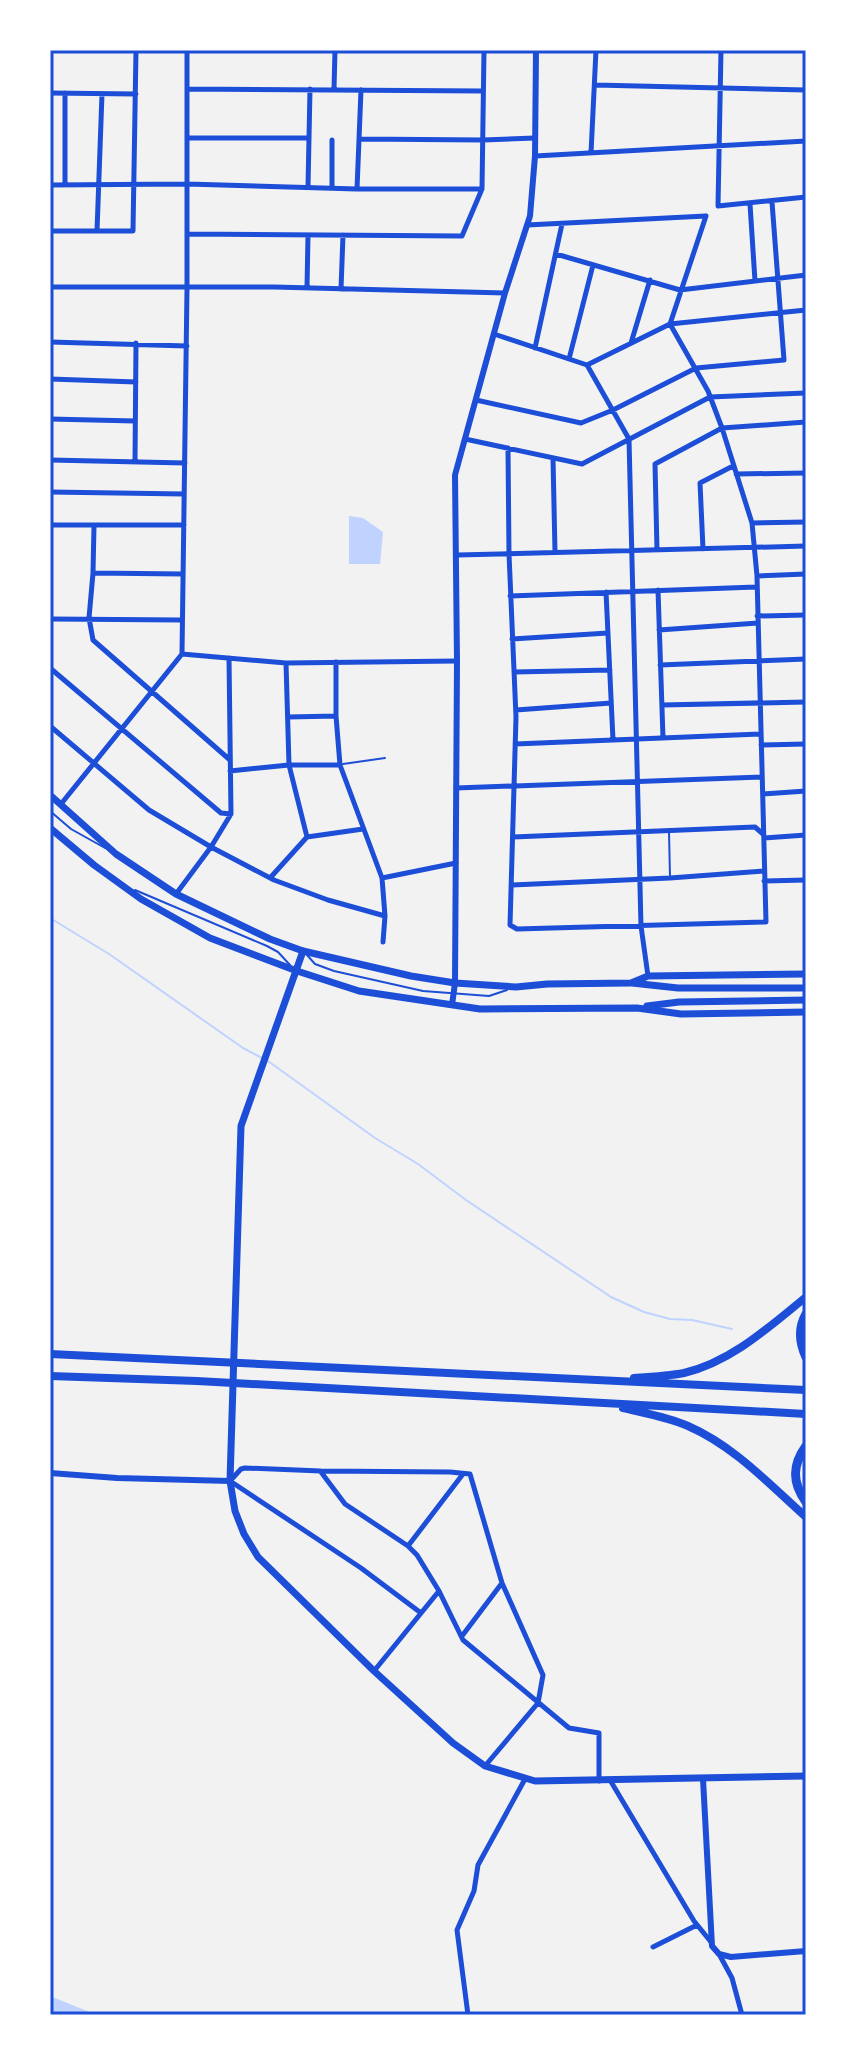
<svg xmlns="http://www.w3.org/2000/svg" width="856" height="2065" viewBox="0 0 856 2065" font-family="Raleway,sans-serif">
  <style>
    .water { fill: #bfd3fe }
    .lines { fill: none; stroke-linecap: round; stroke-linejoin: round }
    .stream { stroke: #bfd3fe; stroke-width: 2 }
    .service { stroke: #1d4ed8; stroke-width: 2 }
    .minor { stroke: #1d4ed8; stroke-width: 5 }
    .tertiary { stroke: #1d4ed8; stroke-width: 6 }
    .secondary { stroke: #1d4ed8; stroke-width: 7 }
    .primary { stroke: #1d4ed8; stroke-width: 7 }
    .trunk { stroke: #1d4ed8; stroke-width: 8 }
    .motorway { stroke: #1d4ed8; stroke-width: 9 }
    .neatline { fill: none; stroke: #1d4ed8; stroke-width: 3 }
  </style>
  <rect width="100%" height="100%" fill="#f2f2f2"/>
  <!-- water -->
  <path class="water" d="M349,516L363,518L383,532L380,564H349Z
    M50,1996L97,2015L50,2014Z"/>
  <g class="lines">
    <!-- stream -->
    <path class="stream" d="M50,918L109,954L243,1048L262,1058
      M268,1061L375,1138L418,1164L466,1200L611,1297L644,1312L670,1319L692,1320L732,1329"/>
    <!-- service -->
    <path class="service" d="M343,764L385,758
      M50,811L71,829L105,848
      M669,832L670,877
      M135,890L267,946L278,952L290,965
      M307,955L315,964L334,971L423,991L489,996L507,990"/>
    <!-- minor -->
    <path class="minor" d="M595,85L806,90
      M187,89L483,91
      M334,89L335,50
      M50,93L136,94
      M65,93V185
      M187,138H308
      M359,139L483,140L535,138
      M591,153L596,50
      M535,156L806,141
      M50,185L187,184L357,189H482
      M308,187L310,89
      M332,188V140
      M357,189L361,90
      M750,204L755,281
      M718,206L721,50
      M718,206L806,197
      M527,225L706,216
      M50,231H133L136,50
      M97,231L102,94
      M187,234L462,236L482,189L484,50
      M556,254L680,290L806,275
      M50,287H274L505,293
      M307,288L308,235
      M341,289L343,235
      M494,334L587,365L670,324L806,310
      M50,342L187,346
      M631,343L650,280
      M535,348L562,224
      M569,359L593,265
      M587,365L629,439L641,926L648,976
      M50,379L136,382
      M476,400L581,423L613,410L696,368L784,360L772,202
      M50,419L135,421
      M465,439L582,464L710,397L806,393
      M508,448L509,554L516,717L510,925L517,929L766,922L757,576L752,523L722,428L708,391L670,324L706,216
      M553,458L555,552
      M50,460L185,463
      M135,462L136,343
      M736,474L806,473
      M50,492L184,494
      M752,523L806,522
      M50,525H184
      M94,526L93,573L89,618L93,640L230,760
      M703,549L700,483L733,466
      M657,550L655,464L722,428L806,422
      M457,555L806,546
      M93,573L183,574
      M757,576L806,574
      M658,590L663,738
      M606,592L613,740
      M510,596L756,587
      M757,616L806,615
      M50,619L182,620
      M659,630L758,623
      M512,639L608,633
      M182,654L187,288V50
      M182,654L286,663L457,661
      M336,662V716L340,765L382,878L385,916L383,942
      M660,665L806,659
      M50,668L221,813L231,814
      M514,672L610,670
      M662,705L806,702
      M516,710L611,703
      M288,717L336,716
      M50,726L149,810L211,847L274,880L328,900L385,916
      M515,744L760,734
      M761,745L806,744
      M230,771L289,765H340
      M456,788L762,777
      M763,794L806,791
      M61,804L182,654
      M307,837L363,829
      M513,837L755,827L763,834
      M764,838L806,835
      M270,878L307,837L289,765L286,663
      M382,878L456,863
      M764,881L806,880
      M512,885L670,878L764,871
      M176,894L211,847L231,814L229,658
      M321,1472L345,1504L408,1546L417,1555L439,1591L463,1640L569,1728L599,1733V1781
      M408,1546L463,1474
      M421,1613L361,1568L230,1481L241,1469L245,1468L321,1471L450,1472L470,1474L502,1583L543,1675L538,1703L485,1766
      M462,1636L502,1583
      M374,1671L439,1591
      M610,1780L694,1921L711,1942
      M673,1937L653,1947L697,1925
      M719,1954L732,1978L742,2015
      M468,2015L457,1930L474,1891L478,1865L525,1779"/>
    <!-- tertiary -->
    <path class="tertiary" d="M452,1005L455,983L457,661L455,475L505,293L530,216L535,156L536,50
      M50,1473L117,1478L230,1481
      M703,1779L712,1946L719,1954L731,1957L806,1951"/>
    <!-- secondary -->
    <path class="secondary" d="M303,951L241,1126L230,1481L235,1511L244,1534L258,1557L374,1671L453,1743L485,1766L535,1781L806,1776"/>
    <!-- primary -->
    <path class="primary" d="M50,795L116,854L176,894L270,939L303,951L411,976L455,983L516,987L547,984L631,983L648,976L806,974
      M50,828L94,865L141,899L210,938L297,971L359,991L480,1009L637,1008L681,1014L806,1012
      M632,983L678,988H806
      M647,1006L679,1002L806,1000"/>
    <!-- trunk -->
    <path class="trunk" d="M50,1354L806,1390
      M50,1376L197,1381L806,1414
      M634,1378C650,1377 668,1376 684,1373C731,1362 769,1327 806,1297
      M623,1408C644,1413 668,1417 688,1426C734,1446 769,1484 806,1517"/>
    <!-- motorway -->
    <path class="motorway" d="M806,1314C798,1328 799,1342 806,1357
      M806,1446C792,1465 792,1483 806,1502"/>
  </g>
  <!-- border -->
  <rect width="856" height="2065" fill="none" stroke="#ffffff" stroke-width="104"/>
  <rect x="52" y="52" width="752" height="1961" class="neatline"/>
</svg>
